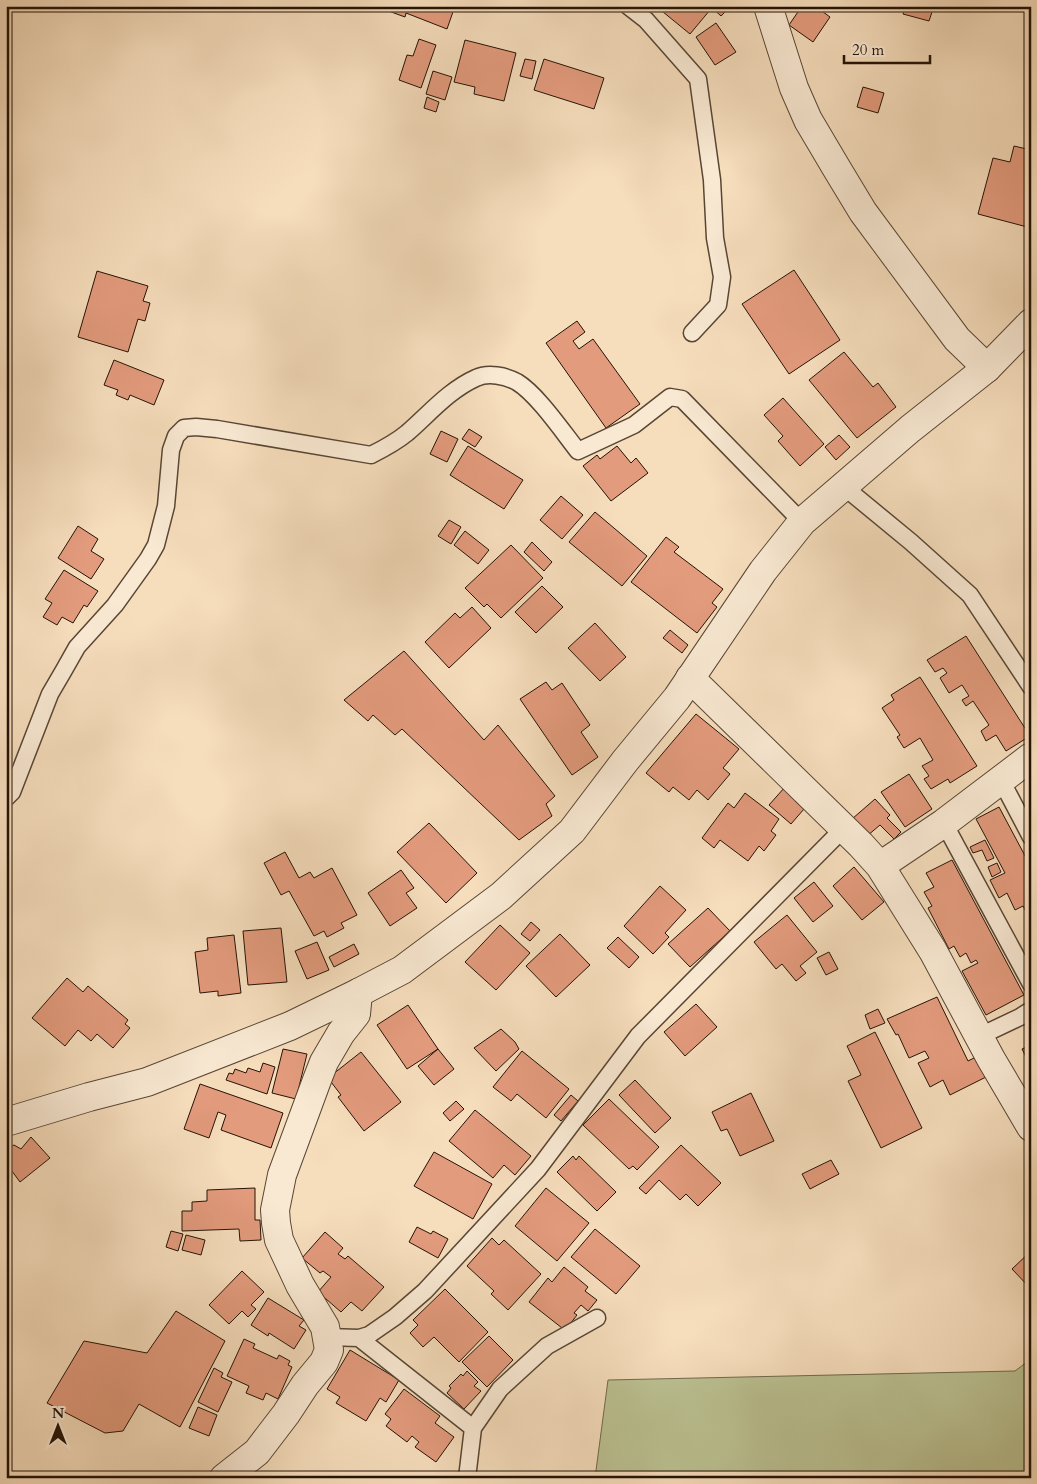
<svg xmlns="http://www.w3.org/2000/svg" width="1037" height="1484" viewBox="0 0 1037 1484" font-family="Cardo,serif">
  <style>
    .green { fill: #bbc192; stroke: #706a4c }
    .building { fill: #e39b7d; stroke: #241306 }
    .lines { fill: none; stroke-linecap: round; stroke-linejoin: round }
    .service-casing { stroke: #584634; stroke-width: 19 }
    .minor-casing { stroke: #584634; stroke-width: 30 }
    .tertiary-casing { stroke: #584634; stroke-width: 30 }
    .service { stroke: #f9e9d3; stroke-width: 16 }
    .minor { stroke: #f9e9d3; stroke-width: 28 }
    .tertiary { stroke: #f9e9d3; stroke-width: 28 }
  </style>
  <rect width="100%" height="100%" fill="#f6ddbc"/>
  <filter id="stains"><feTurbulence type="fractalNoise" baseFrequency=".004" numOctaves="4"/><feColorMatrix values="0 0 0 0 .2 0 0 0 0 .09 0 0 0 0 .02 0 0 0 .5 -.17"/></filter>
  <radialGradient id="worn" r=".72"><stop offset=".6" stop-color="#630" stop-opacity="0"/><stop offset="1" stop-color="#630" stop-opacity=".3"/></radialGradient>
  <!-- green -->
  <path class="green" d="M1031,1359V1478H595L608,1380L1015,1371Z"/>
  <!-- building -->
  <path class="building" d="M384,6H455L447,29L406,13L405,17L383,9Z
    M658,6H705L710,10L690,34L657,7Z
    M710,6H728L729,8L721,16Z
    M802,6H815L830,17L813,42L789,25Z
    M906,6H934L929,21L903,14Z
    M716,23L736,52L715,65L696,37Z
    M419,39L436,45L421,88L399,80L407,55L413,56Z
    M465,40L516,53L504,101L474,94L475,87L454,82Z
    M525,59L536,61L532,79L520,76Z
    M544,59L604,78L594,109L534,90Z
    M433,71L452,77L445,100L426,94Z
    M863,87L884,93L878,113L857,107Z
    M427,97L439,102L436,112L424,108Z
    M1014,146L1031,150V228L978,214L993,158L1010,162Z
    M794,270L840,340L789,374L742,304Z
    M97,271L148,286L143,301L150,303L145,321L138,319L128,352L78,337Z
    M577,321L585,332L573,341L579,349L593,339L640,404L606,428L546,343Z
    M844,352L873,387L878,383L896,407L857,438L809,380Z
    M114,360L164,380L154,405L130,395L128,400L116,395L118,390L104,385Z
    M783,398L824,444L800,466L778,441L783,436L764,415Z
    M469,429L482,437L475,447L462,439Z
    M441,431L458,439L447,462L430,454Z
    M839,435L850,447L836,460L825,447Z
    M468,446L523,480L504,509L450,475Z
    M617,446L631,463L636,458L648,473L611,501L583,466L597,455L600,459Z
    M561,496L583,515L562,539L540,520Z
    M595,512L647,556L622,586L569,542Z
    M449,520L461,527L451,544L438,536Z
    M78,526L98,539L91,551L104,559L91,579L58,558Z
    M465,531L489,550L478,564L454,545Z
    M666,537L679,547L674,552L723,589L712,603L717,607L697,633L631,582Z
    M532,542L552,562L544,571L524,552Z
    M511,545L543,578L501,618L487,604L484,607L465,588Z
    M64,570L98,591L87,607L84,605L73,623L62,617L57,625L43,617L52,603L45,599Z
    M542,586L563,607L536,633L515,612Z
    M472,607L491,628L449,668L425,642L455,613L460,618Z
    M595,623L626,657L600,681L568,648Z
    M670,630L688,645L682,653L663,638Z
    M966,636L1030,736L1006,751L996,735L986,741L981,731L989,725L973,701L966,706L962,700L969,696L962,685L949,693L940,678L947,673L943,668L935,672L927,660Z
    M404,651L484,740L498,725L555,796L546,804L552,816L519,840L402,729L395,735L373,715L368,721L344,700Z
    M920,677L977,766L950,783L948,779L931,789L924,779L929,776L922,766L933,760L920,738L904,748L897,737L900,735L882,708L894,700L891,695Z
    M546,682L552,690L562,683L590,725L581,732L598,757L572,775L520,699Z
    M696,714L739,749L723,768L730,774L708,800L697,790L689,800L673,787L669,792L646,773Z
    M1031,771V790L1023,775Z
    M909,774L932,809L905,827L881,792Z
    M785,787L797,799L795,801L804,809L791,824L769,805Z
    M745,793L779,819L771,831L776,835L764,851L759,846L748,861L720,840L714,848L702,838L728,803L734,808Z
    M875,799L890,815L887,818L901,832L894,839L880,825L867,836L852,819Z
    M999,807L1031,867V921L1023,906L1015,910L1007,893L999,898L990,880L1005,873L976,819Z
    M429,823L477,873L446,903L397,852Z
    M985,840L994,858L987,861L982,850L973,853L970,847Z
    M285,852L299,878L310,872L314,878L332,868L357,915L341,923L344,928L327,937L324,931L314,936L289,891L281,895L264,863Z
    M952,860L1024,995L986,1015L962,971L978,963L976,960L971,963L966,953L960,957L954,946L949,949L928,908L932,906L924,892L934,887L926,873Z
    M997,863L1001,872L992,877L988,867Z
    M854,867L884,902L862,920L833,886Z
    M401,870L414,888L406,893L417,908L390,926L368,893Z
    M814,882L833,906L813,922L794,898Z
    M660,886L686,910L665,933L669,937L653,954L624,926Z
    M708,908L730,931L690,967L668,944Z
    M787,915L817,952L800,966L806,973L796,981L782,964L776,969L754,942Z
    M531,922L540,930L530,941L521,934Z
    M500,925L530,953L496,990L465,962Z
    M281,928L287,982L248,985L243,931Z
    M560,934L590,965L556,997L526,966Z
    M234,935L241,993L218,996V991L200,993L195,952L208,950L207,938Z
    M618,937L639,957L629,968L607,948Z
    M317,942L329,970L307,979L295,951Z
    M354,944L359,954L334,967L329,957Z
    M829,952L838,969L826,975L817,958Z
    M67,978L83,992L88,986L128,1020L125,1024L130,1028L113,1048L97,1034L91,1041L78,1030L65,1046L32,1018Z
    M937,997L968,1061L978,1056L988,1076L950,1095L943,1080L930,1087L918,1063L929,1058L925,1051L909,1058L898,1034L896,1035L887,1019Z
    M696,1004L717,1027L685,1056L664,1032Z
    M408,1005L438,1049L407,1069L377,1025Z
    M878,1009L885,1023L870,1029L865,1015Z
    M501,1029L515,1042L519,1049L496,1071L474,1048Z
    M875,1032L922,1128L881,1148L848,1081L861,1075L847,1046Z
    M1031,1045V1067L1022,1049Z
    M283,1049L307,1054L296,1099L272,1093Z
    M438,1049L454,1069L434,1085L418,1066Z
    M522,1051L569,1089L546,1118L517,1094L511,1101L493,1087Z
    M361,1052L401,1102L364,1131L338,1097L341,1095L328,1078Z
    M263,1063L275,1067L267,1094L226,1080L229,1073L233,1074L235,1069L246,1073L248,1068L260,1072Z
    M635,1080L671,1118L655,1133L619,1095Z
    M200,1084L283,1113L271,1148L221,1130L226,1115L218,1112L209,1138L184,1129Z
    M751,1093L774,1141L740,1156L727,1129L721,1131L712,1112Z
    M571,1095L578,1101L561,1121L554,1115Z
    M609,1099L659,1147L637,1170L633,1166L629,1169L583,1125Z
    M456,1101L464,1109L450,1121L443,1113Z
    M475,1110L531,1156L515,1175L504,1165L493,1178L449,1141Z
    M31,1137L50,1158L20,1182L6,1163V1149L14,1145L21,1149Z
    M681,1145L721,1183L698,1206L686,1194L680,1200L659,1180L646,1194L639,1188Z
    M434,1152L492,1184L473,1219L414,1186Z
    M573,1156L576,1160L579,1156L616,1192L597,1211L557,1172Z
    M831,1160L839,1174L810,1189L802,1174Z
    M255,1188V1220H260L261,1240L240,1241L239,1229L182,1231V1211H192V1202L207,1201V1190Z
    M546,1188L589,1223L557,1261L515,1226Z
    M417,1227L431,1234L433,1231L448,1239L438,1258L409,1242Z
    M595,1229L640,1266L616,1294L571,1257Z
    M171,1231L183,1234L178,1251L166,1247Z
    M325,1232L343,1248L338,1254L345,1259L348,1256L384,1287L362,1311L351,1302L341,1312L318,1292L331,1277L323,1271L320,1273L302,1258Z
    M186,1235L205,1240L201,1255L182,1250Z
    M492,1238L499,1245L504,1240L541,1274L508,1310L491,1294L494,1291L467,1266Z
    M1031,1251V1289L1012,1269Z
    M564,1267L588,1287L585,1291L597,1300L588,1311L581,1305L574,1313L577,1315L567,1328L564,1326L562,1328L529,1302L548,1278L552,1282Z
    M242,1271L264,1292L251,1305L256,1309L248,1317L242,1311L229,1324L209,1305Z
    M445,1289L488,1332L459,1362L434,1337L423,1347L410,1333L418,1325L413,1320Z
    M268,1298L304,1320L299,1326L306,1330L294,1349L269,1333L268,1336L251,1325Z
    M176,1311L225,1341L180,1427L139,1404L123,1431L105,1433L47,1403L84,1341L147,1353Z
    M489,1336L513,1360L487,1387L462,1362Z
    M244,1339L255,1344L253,1348L277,1359L279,1355L290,1361L288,1365L292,1367L278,1399L266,1393L263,1400L246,1393L249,1386L227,1376Z
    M350,1350L399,1380L386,1402L380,1398L366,1421L336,1403L340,1397L327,1389Z
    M214,1368L223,1373L221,1377L232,1382L218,1412L198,1402Z
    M467,1371L478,1382L474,1386L481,1391L464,1409L447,1393L451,1388L449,1386L461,1374L463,1376Z
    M404,1389L440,1416L435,1423L454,1437L436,1462L415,1447L419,1442L412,1436L407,1442L386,1426L391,1419L385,1414Z
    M198,1407L217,1415L209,1436L189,1428Z"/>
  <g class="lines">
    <!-- service casing -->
    <g class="service-casing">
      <path id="service" d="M628,6L646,20L698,79L712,180L715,238L722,277L718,305L692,333
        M843,486L911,542L970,595L1031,687
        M1001,780L1031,837
        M6,798L12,792L50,694L64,670L77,647L115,605L148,559L156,545L166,506L171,450L176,436L184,428L196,427L217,429L371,455C383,449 396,442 407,433C429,414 449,390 476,378C488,372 506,376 517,382C537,394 563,432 578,451L634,425L670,397L682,399L802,522
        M944,823L1031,984
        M980,1036L1020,1017L1031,1010
        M327,1337L359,1338L369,1335L395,1317L425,1291L538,1169L638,1036L843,829
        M359,1338L473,1428
        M467,1478L473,1428L500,1389L547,1346L597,1318"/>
    </g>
    <!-- minor casing -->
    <g class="minor-casing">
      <path id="minor" d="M768,6L794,88L808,120L837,169L863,212L957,339L987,368
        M690,678L861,845L880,866L933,951L991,1059L1031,1127
        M880,866L944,823L1031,757
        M224,1478L257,1452L286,1414L305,1385L324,1362L329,1350L325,1327L300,1285L279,1240L276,1223L275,1210L282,1175L317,1080L324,1062L341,1033L356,1014L358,993"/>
    </g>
    <!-- tertiary casing -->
    <g class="tertiary-casing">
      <path id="tertiary" d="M6,1122L89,1097L147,1082L290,1026L358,993L402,970L501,896L572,831L625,761L677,698L763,571L802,522L910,429L987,368L1031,323"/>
    </g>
    <!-- service -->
    <use href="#service" class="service"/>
    <!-- minor -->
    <use href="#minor" class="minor"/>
    <!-- tertiary -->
    <use href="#tertiary" class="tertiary"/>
  </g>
  <!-- margin -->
  <rect width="1037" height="1484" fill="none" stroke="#f6ddbc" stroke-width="25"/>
  <rect x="8" y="8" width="1022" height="1469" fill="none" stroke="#241306" stroke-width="2.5"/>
  <rect x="12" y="12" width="1012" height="1459" fill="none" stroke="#241306"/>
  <!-- north arrow -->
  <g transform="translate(58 1426)" stroke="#f9e9d3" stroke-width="4" paint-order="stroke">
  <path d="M0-4L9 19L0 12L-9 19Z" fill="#241306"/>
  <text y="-8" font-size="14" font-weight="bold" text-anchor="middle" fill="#241306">N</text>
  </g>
  <!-- scale -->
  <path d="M844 55v8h86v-8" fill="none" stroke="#241306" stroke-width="2.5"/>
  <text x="852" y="55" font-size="15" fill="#241306" stroke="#f9e9d3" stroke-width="4" paint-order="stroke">20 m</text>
  <rect width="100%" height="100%" filter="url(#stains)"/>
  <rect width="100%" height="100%" fill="url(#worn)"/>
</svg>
